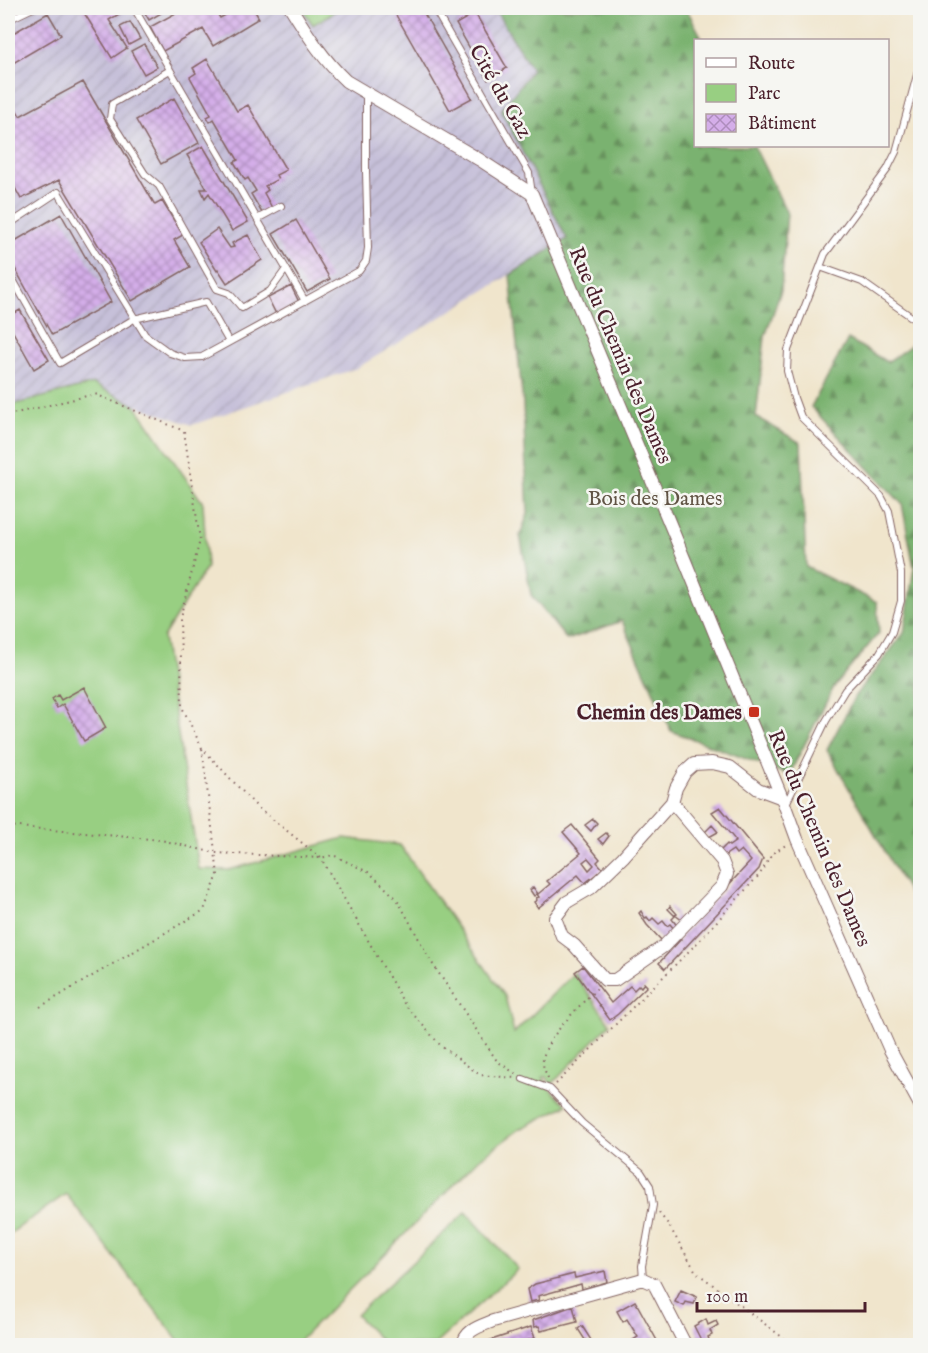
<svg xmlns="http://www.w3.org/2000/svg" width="928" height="1353" viewBox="0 0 928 1353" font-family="'IM FELL English',serif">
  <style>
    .industrial { fill: url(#industrial-furrows) }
    .green { fill: #98cf82; stroke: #717756; stroke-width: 1.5 }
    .forest { fill: url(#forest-firs); stroke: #62684e; stroke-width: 1.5 }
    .building { fill: url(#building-cross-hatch); fill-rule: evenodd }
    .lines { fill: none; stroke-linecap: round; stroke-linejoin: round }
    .lane-casing { stroke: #846463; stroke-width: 8 }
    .street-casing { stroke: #846463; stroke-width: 14 }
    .path { stroke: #846463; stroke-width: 2; stroke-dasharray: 1.5 4.5; stroke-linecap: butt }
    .lane { stroke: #fff; stroke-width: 6 }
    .street { stroke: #fff; stroke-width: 12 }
    .poi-dot { fill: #c8321e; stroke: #f6f6f2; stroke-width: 2 }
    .labels { text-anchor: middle; stroke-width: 5; stroke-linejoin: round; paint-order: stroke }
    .street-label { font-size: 21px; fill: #4a1f2b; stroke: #f6f6f2 }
    .park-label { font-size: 21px; fill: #615445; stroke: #f6f6f2 }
    .poi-label { font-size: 21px; font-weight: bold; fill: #4a1f2b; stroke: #f6f6f2; text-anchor: end }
  </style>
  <defs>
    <pattern id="industrial-furrows" width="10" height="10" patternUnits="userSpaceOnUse" patternTransform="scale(1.5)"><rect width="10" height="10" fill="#c6c0d9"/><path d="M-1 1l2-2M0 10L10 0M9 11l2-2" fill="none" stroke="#aca5ba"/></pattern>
    <pattern id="forest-firs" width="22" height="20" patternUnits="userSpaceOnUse" patternTransform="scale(1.5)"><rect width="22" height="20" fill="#7ab270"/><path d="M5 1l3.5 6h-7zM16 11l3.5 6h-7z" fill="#66905c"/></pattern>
    <pattern id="building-cross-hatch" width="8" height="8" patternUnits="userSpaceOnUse" patternTransform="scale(1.5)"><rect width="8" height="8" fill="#d4aee9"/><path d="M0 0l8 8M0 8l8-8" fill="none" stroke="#ae8dbd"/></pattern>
  </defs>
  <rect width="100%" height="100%" fill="#f6f6f2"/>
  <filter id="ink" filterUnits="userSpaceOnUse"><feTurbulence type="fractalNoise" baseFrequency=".0167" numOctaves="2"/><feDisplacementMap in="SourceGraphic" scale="12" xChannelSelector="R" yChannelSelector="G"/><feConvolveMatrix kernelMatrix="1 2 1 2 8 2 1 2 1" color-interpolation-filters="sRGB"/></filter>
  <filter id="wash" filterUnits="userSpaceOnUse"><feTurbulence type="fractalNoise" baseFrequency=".008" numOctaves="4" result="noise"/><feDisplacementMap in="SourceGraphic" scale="24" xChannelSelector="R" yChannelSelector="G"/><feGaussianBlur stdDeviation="1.35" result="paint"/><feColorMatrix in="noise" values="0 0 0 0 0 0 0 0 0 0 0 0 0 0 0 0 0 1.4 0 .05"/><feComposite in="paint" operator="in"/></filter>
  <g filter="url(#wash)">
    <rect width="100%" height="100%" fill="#f0e5cc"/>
    <!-- industrial -->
    <path class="industrial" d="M8,8H494L532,70L502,110L567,240L357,368L192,425L135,405L93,384L8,406Z"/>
    <!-- green -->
    <path class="green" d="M302,8H340L313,25Z
      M93,384L135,405L203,503L207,567L163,637L199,869L229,870L344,838L400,845L505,996L514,1033L574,973L610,1024L551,1085L547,1077H543L550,1089L567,1105L520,1129L479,1159L295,1345H182L66,1194L8,1235V406Z
      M466,1212L518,1269L434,1345H385L356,1315Z"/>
    <!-- forest -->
    <path class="forest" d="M494,8H686L703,40H696V146H754L787,213L781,290L765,337L756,417L801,443L806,567L877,602L879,633L834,687L789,775L671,731L622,621L567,640L531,595L520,535L528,514L523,404L510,275L567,239L501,110L532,70Z
      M848,339L887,362L920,339V913L827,750L855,696L904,633L914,567L902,504L811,407Z"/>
    <g id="blocks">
      <!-- building -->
      <path class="building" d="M81,8H122L124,11L109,20L127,48L112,58Z
        M142,8H170L149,20Z
        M185,8H214L220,18L238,8H253L259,18L213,46L203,29L163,51L150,27Z
        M392,8H421L472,98L450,110Z
        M48,13L61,35L8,66V36Z
        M475,13L507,68L488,80L456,24Z
        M130,22L140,39L129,45L120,27Z
        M144,44L157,67L144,74L131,51Z
        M207,59L237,111L248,105L286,170L276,175L278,179L265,186L268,190L264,193L272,208L262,213L251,194L256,191L248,178L245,180L234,162L238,160L214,119L210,122L207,117L211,115L190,77L196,73L193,68Z
        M83,82L155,205L162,201L183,235L174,240L190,267L132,301L59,180L21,199L8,175V94L20,116Z
        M174,98L199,143L161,164L136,120Z
        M203,146L248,222L232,231L209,193L205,198L201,189H207L187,155Z
        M61,214L111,302L52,335L8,256V245Z
        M296,220L330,279L307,292L273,234Z
        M217,229L230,248L234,247L232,243L248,235L262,260L227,283L218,269L217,271L199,242Z
        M291,286L299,302L276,314L268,298Z
        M20,310L49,360L34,369L8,323V317Z
        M84,687L106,728L84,741L63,704L57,708L52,699L58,695L61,700Z
        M720,807L763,859L759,869L744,885L665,969L659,963L681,939L680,937L751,861L741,850L736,854L733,850L724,856L720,851L727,844L729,846L736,841L712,812Z
        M593,819L597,823L591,831L585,825Z
        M572,825L600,859L597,862L603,869L585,883L578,875L538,908L534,902L537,900L536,898L539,897L537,894L534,896L530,890L533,887L538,894L550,884L547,881L581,853L563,832ZM588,858L594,865L589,870L583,862Z
        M712,825L718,832L709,837L705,832Z
        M606,833L609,836L603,844L598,839Z
        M670,906L677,914L675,915L683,921L678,927L672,919L675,916L668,909Z
        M641,911L645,918L647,917L650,921L653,918L659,924L663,921L667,926L670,924L675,930L663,942L647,925L639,913Z
        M583,966L611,1003L630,986L634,990L639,985L641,987L644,983L647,986L618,1014L610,1020L575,972Z
        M605,1271L607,1282L582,1289L581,1284L567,1288L538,1296L539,1300L530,1302L527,1289L535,1284L574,1274L575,1278Z
        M681,1290L697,1297L694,1304L686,1302L684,1306L675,1302Z
        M635,1301L638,1306L660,1346H636L633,1340L638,1337L627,1319L623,1322L617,1311Z
        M573,1306L577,1322L541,1331L539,1326L534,1327L533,1320Z
        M706,1319L708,1325L716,1321L718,1325L710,1330L712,1335L708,1337L709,1340L703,1344L694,1326Z
        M582,1326L591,1340L587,1343L578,1329Z
        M531,1327L535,1338L519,1343L512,1346H473Z"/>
    </g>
  </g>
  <g filter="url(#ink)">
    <use href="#blocks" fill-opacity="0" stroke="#846463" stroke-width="1.5"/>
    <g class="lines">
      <!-- lane casing -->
      <g class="lane-casing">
        <path id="lane" d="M134,8L305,301
          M434,8L529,173L532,194
          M8,20L33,8
          M170,70L112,104L110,119L145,174L159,186L217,289L229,293L242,308L270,291L286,269
          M8,209L14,221
          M257,219L281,206
          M8,225L58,192L145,335L170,353L185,358L202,357L359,271L366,261L368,248L366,172V94
          M820,267L862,282L920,323
          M8,271L60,363L134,319L206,302L229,342
          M785,806L826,721L845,690L879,654L892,632L901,601V573L889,511L881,496L801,417L794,398L787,371L788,350L825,254L887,170L896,152L920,64
          M523,1079L550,1089L582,1123L641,1172L650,1186L653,1205L642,1266L643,1279"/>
      </g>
      <!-- street casing -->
      <g class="street-casing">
        <path id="street" d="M291,8C308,35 322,58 346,81L480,160L532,194L672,529L782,798L797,839L890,1050L920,1105
          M672,802L722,861L727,874L722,886L664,946L615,980H605L574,945L562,936L555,918L567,902L591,888L623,857L672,802L676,788L685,772L694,764L712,763L730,767L758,789L782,798
          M463,1346C464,1330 481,1326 493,1321L643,1279L654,1284L686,1346"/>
      </g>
      <!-- path -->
      <path class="path" d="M8,415L95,394L184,431L200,540L180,618L182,707L202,748L256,806L321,858L405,1005L441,1046L480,1075L515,1078
        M8,826L161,840L215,853L321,858L333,855L370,873L397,899L432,963L497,1061L516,1074
        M40,1007L204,910L218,875L202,748
        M548,1078C546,1073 542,1066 543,1060C544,1039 582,1004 597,988
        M556,1084L697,943L760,874L773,853L786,845
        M659,1213L668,1224L696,1272L794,1346"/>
      <!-- lane -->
      <use href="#lane" class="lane"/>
      <!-- street -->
      <use href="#street" class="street"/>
    </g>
  </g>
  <!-- markers -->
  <rect class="poi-dot" x="748" y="706" width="12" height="12" rx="3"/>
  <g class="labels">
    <!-- street labels -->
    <g class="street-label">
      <text transform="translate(501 91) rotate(60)" y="7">Cité du Gaz</text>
      <text transform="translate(621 355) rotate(67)" y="7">Rue du Chemin des Dames</text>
      <text transform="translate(820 838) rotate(67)" y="7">Rue du Chemin des Dames</text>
    </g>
    <!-- park labels -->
    <g class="park-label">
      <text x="655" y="505">Bois des Dames</text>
    </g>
    <!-- poi labels -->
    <g class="poi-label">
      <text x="742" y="719">Chemin des Dames</text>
    </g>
  </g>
  <!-- margin -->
  <rect width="928" height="1353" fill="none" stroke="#f6f6f2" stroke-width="30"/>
  <!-- legend -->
  <rect x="694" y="39" width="195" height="108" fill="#f6f6f2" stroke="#b1a0a2" stroke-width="1.5"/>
  <rect x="706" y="58" width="30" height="9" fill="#ffffff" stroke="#b1a0a2" stroke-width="1.5"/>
  <text x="748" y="69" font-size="18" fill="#4a1f2b">Route</text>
  <rect x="706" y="84" width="30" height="18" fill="#98cf82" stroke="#b1a0a2" stroke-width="1.5"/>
  <text x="748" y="99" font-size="18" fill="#4a1f2b">Parc</text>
  <rect x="706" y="114" width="30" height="18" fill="url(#building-cross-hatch)" stroke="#b1a0a2" stroke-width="1.5"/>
  <text x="748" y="129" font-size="18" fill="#4a1f2b">Bâtiment</text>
  <!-- scale -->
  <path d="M697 1302v9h168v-9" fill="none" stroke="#4a1f2b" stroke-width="3"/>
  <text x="706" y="1302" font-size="18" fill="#4a1f2b" stroke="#f6f6f2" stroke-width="4.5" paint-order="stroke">100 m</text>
</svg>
